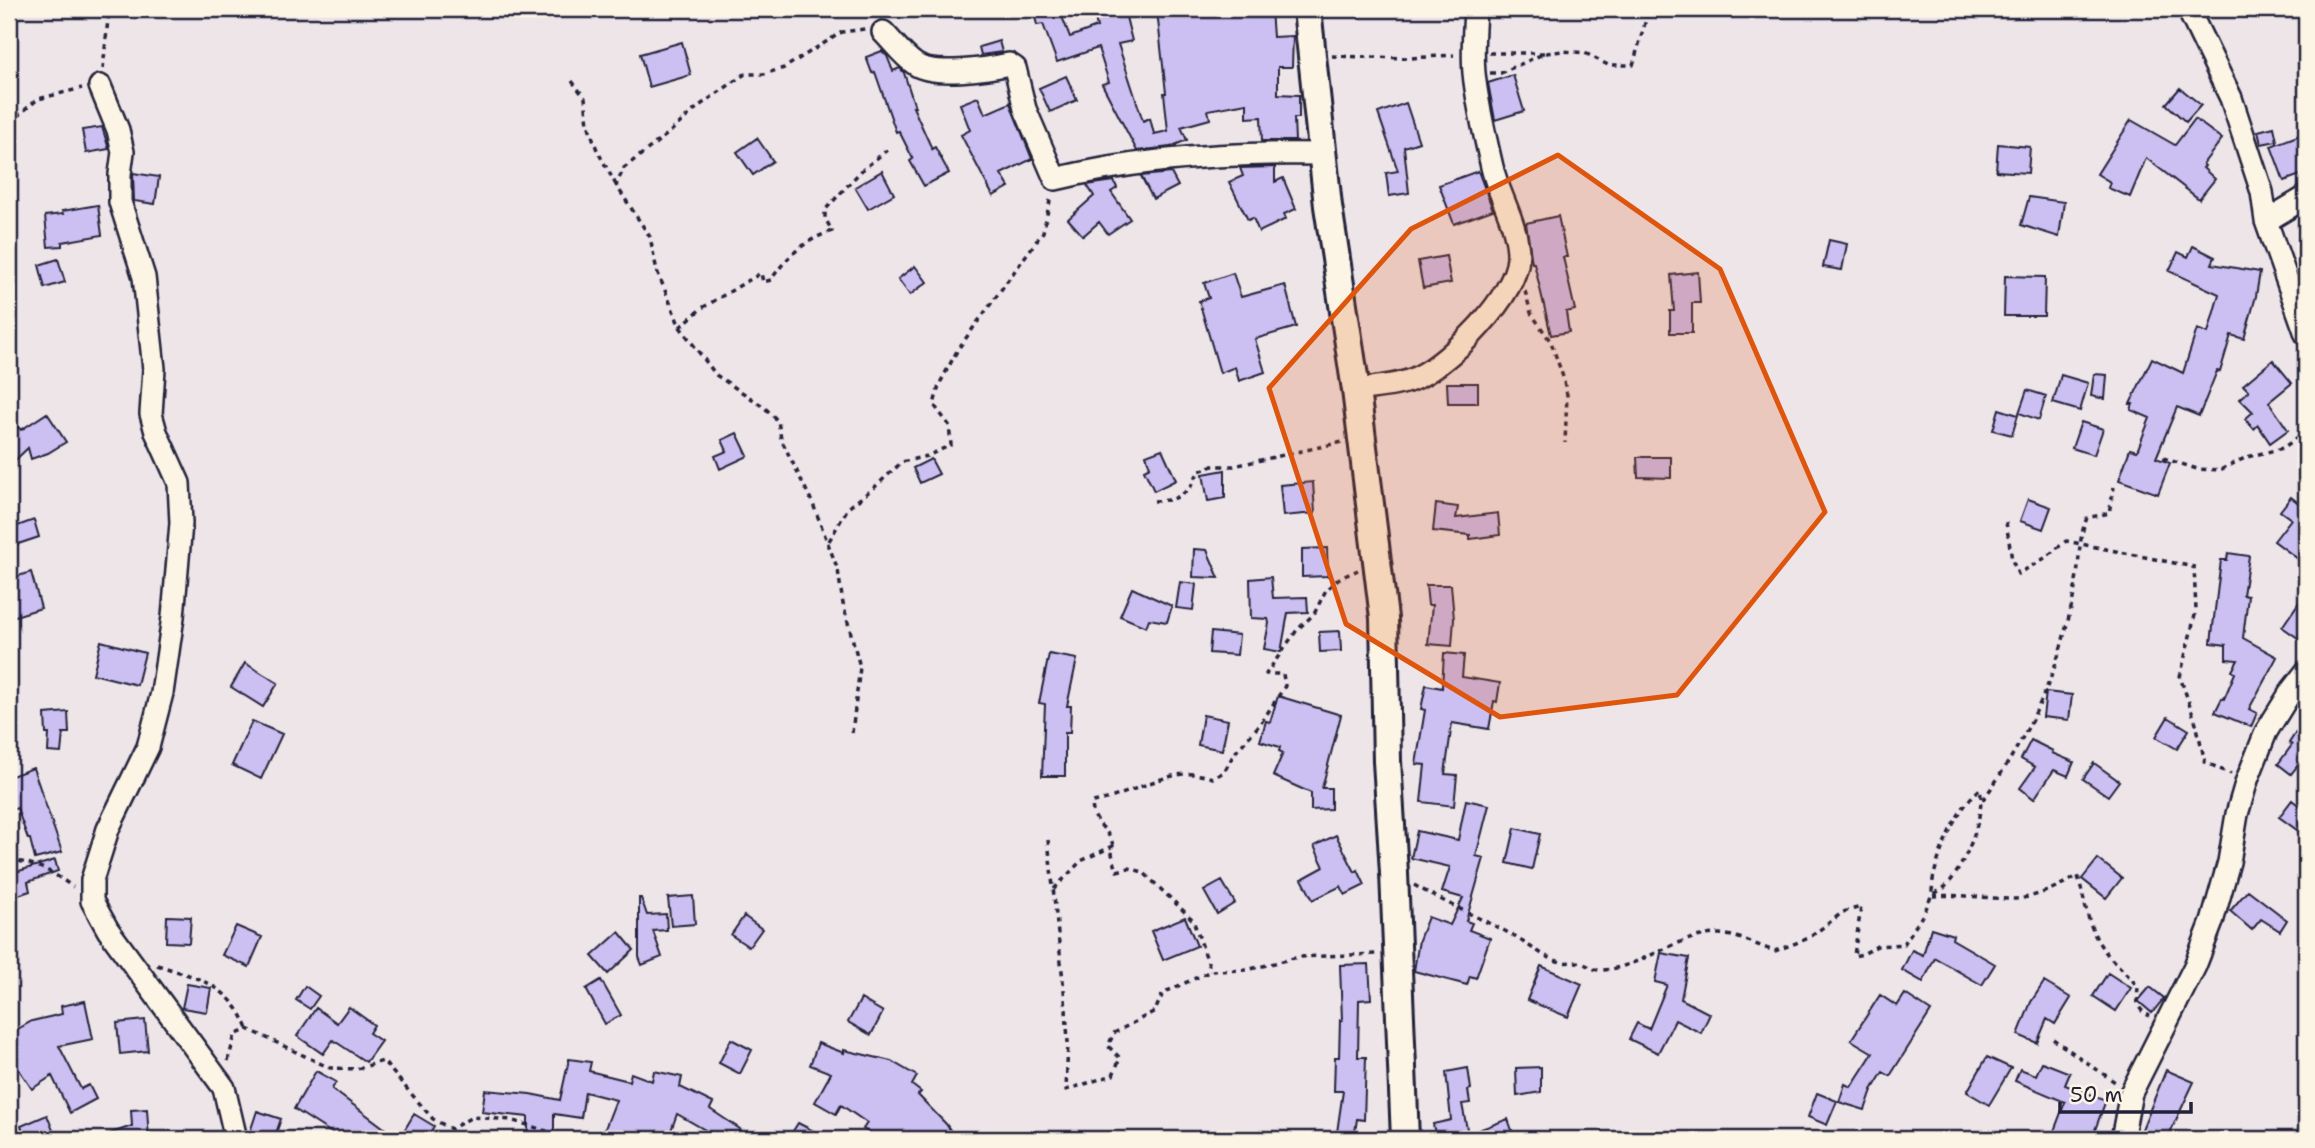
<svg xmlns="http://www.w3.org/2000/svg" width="2315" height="1148" viewBox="0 0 2315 1148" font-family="'Shantell Sans',sans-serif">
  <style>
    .building { fill: #ccbff1; stroke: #22223b; stroke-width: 2 }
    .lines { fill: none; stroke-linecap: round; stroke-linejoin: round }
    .minor-casing { stroke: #22223b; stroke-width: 26 }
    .tertiary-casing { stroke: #22223b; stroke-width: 32 }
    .path { stroke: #22223b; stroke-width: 3.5; stroke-dasharray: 5 5; stroke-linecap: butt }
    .minor { stroke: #fcf5e5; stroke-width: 21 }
    .tertiary { stroke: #fcf5e5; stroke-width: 26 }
    .marked { fill: #de560e; fill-opacity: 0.2; stroke: #de560e; stroke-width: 5; stroke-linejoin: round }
  </style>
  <rect width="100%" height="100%" fill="#eee5e9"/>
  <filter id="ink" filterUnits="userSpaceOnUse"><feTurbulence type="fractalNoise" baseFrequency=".0143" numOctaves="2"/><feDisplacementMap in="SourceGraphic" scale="14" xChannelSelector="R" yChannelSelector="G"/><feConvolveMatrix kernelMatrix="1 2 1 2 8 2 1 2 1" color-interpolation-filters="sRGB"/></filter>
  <g filter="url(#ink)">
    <!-- building -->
    <path class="building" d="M1033,9H1059L1070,37L1097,27L1093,9H1124L1132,41L1118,44L1143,121L1150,118L1154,134L1168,131L1164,93H1166L1157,11L1179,9H1271L1273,37L1293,36L1292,67H1278V94L1299,95V118H1294L1295,141H1262L1261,117L1247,118V103L1208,110L1210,119L1181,127L1187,140L1170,147L1137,151L1102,84L1109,82L1098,48L1057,62L1043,24L1037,25Z
      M999,41L1002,52L981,55L979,47Z
      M682,42L691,75L649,87L640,54Z
      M882,51L887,56L893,71L900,68L904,73L915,107H913L932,149L935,147L949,173L924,186L910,161L913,159L899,131L896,132L875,72L872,73L866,57Z
      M1513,75L1524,111L1495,120L1488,83Z
      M1066,76L1077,100L1050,112L1039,88Z
      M2180,88L2201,105L2186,122L2166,104Z
      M978,97L985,114L1010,103L1032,159L1001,174L1009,187L993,196L961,135L970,130L960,104Z
      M1406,103L1419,142L1404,147L1409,193L1389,196L1386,173L1398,171L1378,113Z
      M2195,119L2222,139L2203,164L2205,166L2203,168L2215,179L2199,199L2146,158L2130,197L2108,188L2110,182L2097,174L2131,120L2175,145Z
      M102,127L109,149L86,153L82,130Z
      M2274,127L2277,141L2261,144L2258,131Z
      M2300,135L2306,152V173L2284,181L2271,146Z
      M757,138L773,161L753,175L737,152Z
      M1998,144L2030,147L2028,173L1996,171Z
      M1275,167V182L1283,178L1296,209L1284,214L1286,219L1259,232L1253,218L1248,220L1229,182L1243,176L1240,168Z
      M882,171L894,194L868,209L855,187Z
      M1478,171L1493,210L1454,224L1439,185Z
      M133,173L159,177L155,204L134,201Z
      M1171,173L1178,186L1153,199L1141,176Z
      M1114,181L1117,188L1111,192L1130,219L1108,234L1099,222L1083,236L1068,219L1094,196L1087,185Z
      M2029,197L2064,202L2059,237L2021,225Z
      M98,205L102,235L62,242V246L48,247L45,216L63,214L62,211Z
      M1558,216L1567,257H1563L1575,310L1566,312L1569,332L1551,335L1534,263H1532L1526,223Z
      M1829,240L1847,244L1842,270L1823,267Z
      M2193,246L2215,257L2212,264L2260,272L2256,296L2244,339L2231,335L2220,372L2217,371L2199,416L2177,407L2156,458L2170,463L2158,494L2119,480L2130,449L2137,451L2150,418L2131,410L2133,404H2130L2152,358L2183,373L2197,329L2208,333L2219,294L2169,271L2178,252L2188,257Z
      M1446,256L1451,283L1423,288L1418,261Z
      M58,259L65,282L45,288L39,265Z
      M915,266L927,282L910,295L898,279Z
      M1698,272L1700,303H1692V333H1670V311H1674L1671,275Z
      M1233,273L1241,297L1285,285L1296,327L1255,339L1265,372L1239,381L1235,367L1220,373L1199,301L1209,298L1204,283Z
      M2005,276L2045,277L2044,316H2004Z
      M2273,360L2292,383L2269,402L2288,430L2270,443L2258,425L2254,429L2245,419L2253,412L2240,399L2249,391L2243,385Z
      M2094,374L2107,375L2105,399L2091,396Z
      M2061,375L2088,383L2080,411L2053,403Z
      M1447,383H1478V403H1448Z
      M2027,390L2046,396L2039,420L2019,413Z
      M1999,409L2018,415L2012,435L1993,430Z
      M47,413L66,442L48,453L31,459L28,448L9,466V416L21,430Z
      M2081,422L2103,429L2094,455L2072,448Z
      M737,433L748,456L720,469L715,456L727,451L722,440Z
      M1162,449L1176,480L1154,491L1144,470L1150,467L1146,455Z
      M1637,457H1671V478L1638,477Z
      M931,459L939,474L920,483L913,468Z
      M1225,470V498L1208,501L1203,474Z
      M1313,482L1315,513L1283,516L1280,485Z
      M2291,497L2301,505L2306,498V565L2274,541L2291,519L2280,511Z
      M2028,499L2051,507L2043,529L2020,521Z
      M1436,504L1458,507L1456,518L1498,513L1500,535L1470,539V535L1433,531Z
      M34,520L39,537L9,547V529Z
      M1327,548L1328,576L1302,577V549Z
      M1194,549L1207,550L1219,578L1193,577Z
      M2228,553L2249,556L2243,595L2248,596L2243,638L2277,657L2249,709L2257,713L2251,727L2215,712L2222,698L2224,699L2235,673L2232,671L2238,660L2226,659V645L2211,643L2221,560H2227Z
      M31,572L41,608L9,618V579Z
      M1271,577L1273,598L1307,597L1308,612L1288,613L1281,652L1264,649L1269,623L1268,619L1251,618L1250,579Z
      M1180,582L1196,584L1193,610L1176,608Z
      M1426,585H1451L1454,619L1452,646L1428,644L1432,605H1428Z
      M1132,588L1172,606L1167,622L1149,619L1146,627L1120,616Z
      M2306,592V632L2301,640L2282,627Z
      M1340,631L1341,651L1320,652L1319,632Z
      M1211,632L1239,635L1237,655L1209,653Z
      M101,641L145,653L137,685L93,674Z
      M1444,653L1464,655L1462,677L1500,683L1497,702L1494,701L1489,729L1452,723L1445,774L1457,775L1454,806L1421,802L1425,765L1416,764L1425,710L1421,709L1426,685L1442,688Z
      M1049,654L1077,659L1067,706H1071L1070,733H1065V776H1042L1045,704L1039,703Z
      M245,663L278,683L263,707L231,687Z
      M2046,692L2072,695L2069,720L2043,717Z
      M1278,696L1341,715L1322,788H1331V809L1311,810V793L1273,776L1283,753L1279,751L1280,747L1260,741L1266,721L1270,722Z
      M68,712L69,733H63L61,753L48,752L49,734H46L45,714Z
      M1203,715L1228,720L1222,750L1198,745Z
      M2168,717L2189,730L2177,749L2156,737Z
      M2306,717V755L2291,774L2278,764L2292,745L2289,743Z
      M252,721L282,734L261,779L232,765Z
      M2031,740L2053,751L2052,753L2074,762L2068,776L2054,770L2034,799L2020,788L2035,767L2021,759Z
      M2094,763L2119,781L2108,796L2083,779Z
      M33,768L62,852L35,859L30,839H28L17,808L9,811V777Z
      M1466,800L1489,805L1476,856L1484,858L1466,921L1472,923L1469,930L1490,938L1476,978L1470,976L1467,985L1414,971L1419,940L1428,917L1450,925L1463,898L1442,892L1450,867L1411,858L1417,831L1458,840Z
      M2292,800L2306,811V817L2297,830L2279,817Z
      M1515,828L1540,834L1532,869L1507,863Z
      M1336,835L1355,872L1358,870L1365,885L1345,895L1341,886L1313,900L1302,879L1324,867L1314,846Z
      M2098,859L2122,878L2106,898L2082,879Z
      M55,860L58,871L28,882L30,891L9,898V874Z
      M1222,881L1235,903L1217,914L1204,891Z
      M2248,890L2287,920L2280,931L2261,919L2252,930L2230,911Z
      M693,896L695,924L671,926L668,898Z
      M639,898H641L647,915L666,914L667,930L653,931L662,957L642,965L639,957Z
      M167,916L191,917L189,943L166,942Z
      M744,916L762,929L749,947L731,935Z
      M1185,917L1197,946L1163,960L1151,931Z
      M236,926L262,937L249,967L222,955Z
      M1931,928L1953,935L1952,939L1995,964L1982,985L1935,958L1923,982L1902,970L1912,950L1923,955Z
      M619,932L634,950L608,974L592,956Z
      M1661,953L1689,958L1681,999L1710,1014L1701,1033L1675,1020L1658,1053L1629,1039L1637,1023L1649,1029L1667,985L1655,982Z
      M1369,964L1371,999L1359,1000L1358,1057H1366L1364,1120L1357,1119L1354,1139H1336L1343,1091H1334L1335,1057H1339L1340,1020H1342L1340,965Z
      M1541,966L1582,984L1568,1017L1527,1000Z
      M2108,973L2131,988L2116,1011L2093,996Z
      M601,980L621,1015L605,1024L586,989Z
      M2044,982L2071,998L2055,1024L2047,1019L2037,1043L2018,1035L2031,1002Z
      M187,984L211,988L207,1012L182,1008Z
      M305,986L319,996L310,1009L296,1000Z
      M2150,987L2164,998L2152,1013L2138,1001Z
      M1905,994L1931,1011L1890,1076L1883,1072L1872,1090L1865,1110L1839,1102L1845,1084L1851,1087L1873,1053L1851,1040L1880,995L1897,1006Z
      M861,999L883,1012L871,1035L848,1022Z
      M85,1001L93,1039L59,1046L81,1089L89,1085L96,1099L70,1113L52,1076L32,1089L9,1055V1034L32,1021L62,1014L61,1006Z
      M349,1007L374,1025L369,1033L381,1041L366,1062L333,1040L323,1054L297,1036L316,1008L337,1023Z
      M145,1020L148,1051L120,1054L117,1023Z
      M731,1039L752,1050L740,1074L719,1063Z
      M818,1043L844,1053V1050L891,1061L917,1076L912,1085L921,1092L918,1095L946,1124L956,1139H880L863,1129L867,1123L841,1105L836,1114L815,1102L831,1073L810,1065Z
      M1987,1057L2011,1068L1989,1105L1967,1092Z
      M569,1059L591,1062L589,1071L629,1081L631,1073L652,1081L654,1071L682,1077L680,1087L713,1103L710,1109L740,1129L734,1139H721L677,1114L668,1139H601L616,1100L585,1092L581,1118L554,1114V1139H528V1117L482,1112L485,1090L530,1094L560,1100Z
      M2042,1062L2070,1073L2065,1085L2106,1100L2092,1138L2082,1134L2081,1139H2051L2065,1102L2015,1081L2020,1069L2036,1075Z
      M1541,1067V1092L1517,1096L1516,1068Z
      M1468,1068L1471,1089L1468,1090L1470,1103L1462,1104L1468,1134L1508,1119L1515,1139H1436L1433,1124L1451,1120L1446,1072Z
      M2166,1070L2194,1082L2167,1139H2138Z
      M316,1071L336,1082L332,1089L399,1139L414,1114L434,1126L431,1131L440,1139H341L294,1109Z
      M1817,1093L1837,1101L1827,1125L1808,1117Z
      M147,1109L149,1139H100V1137L132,1126L131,1110Z
      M257,1111L281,1119L274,1139H263L249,1135Z
      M47,1115L54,1133L40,1139H26L21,1126Z
      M798,1123L829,1139H788Z"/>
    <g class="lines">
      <!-- minor casing -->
      <g class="minor-casing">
        <path id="minor" d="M2188,9L2231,98L2262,192L2266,221L2306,334
          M883,32C893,42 903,56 915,64C933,77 987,69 1009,64L1015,68L1025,109L1055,179C1142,158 1235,152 1324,154
          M100,86L118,130L123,152L120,174V202L144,277L154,369L151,414L156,432L179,483L181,523L173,617L162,693L148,747L108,829L92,880V901L108,930L224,1088L236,1139
          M2266,221L2306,197
          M1356,390C1375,387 1401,386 1418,377C1451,361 1516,296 1518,258C1519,226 1499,197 1492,167C1485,136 1477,104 1474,73C1472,51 1474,30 1475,9
          M2122,1139L2131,1093L2195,966L2212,922L2229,862L2237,814L2247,780L2266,732L2292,690L2306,672"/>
      </g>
      <!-- tertiary casing -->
      <g class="tertiary-casing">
        <path id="tertiary" d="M1307,9L1328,206L1356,390L1384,618L1387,761L1394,873L1405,1139"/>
      </g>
      <!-- path -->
      <path class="path" d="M1489,53H1545
        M1332,56L1411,58L1454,55
        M103,69L109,9
        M1490,73H1501L1545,53L1564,51L1585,53L1608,65H1633L1649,9
        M572,81L585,98L588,124L597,150L616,185
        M9,123L38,99L82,88
        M1525,291L1531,313L1551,342L1563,377L1567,395L1565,443
        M680,327L702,308L761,273L763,282L771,280C787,256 805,240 832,231L825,218V210L861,171L887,150
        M2163,458L2197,469L2220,470L2247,457L2283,448L2306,431
        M1154,501L1170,500L1180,496L1190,488L1199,471L1212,466H1234L1342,442
        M2006,522L2012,560L2018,574L2045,558L2066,541L2194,567L2196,611L2180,677L2196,723L2205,762L2231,774
        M829,541L848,508L876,486L902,462L927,456L951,445L949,425L934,405L939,385L958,349L1043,232L1051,196
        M852,733L860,667L843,604L838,570L813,504L781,439L778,421L763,406L716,375L680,327L657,271L650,237L616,185L624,168L670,132L699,106L745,74H764L784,68L842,32L865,29
        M1983,800C2020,748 2051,691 2066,628C2070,613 2074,597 2076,581C2080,560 2078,539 2087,518L2109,513L2114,487
        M1048,840L1066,1009L1068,1042L1066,1090L1113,1075L1120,1058L1108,1046L1114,1033L1155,1011L1163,993L1211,971L1247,970L1298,957L1378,954
        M1113,846C1110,828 1089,822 1093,802C1125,797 1153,777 1185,774C1194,773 1205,776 1213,778L1224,772L1234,754L1261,723L1285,686L1283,674H1266L1297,630L1314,614L1326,590L1338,579L1358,570
        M9,860C37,863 51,871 73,887
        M1414,885C1444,902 1475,916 1505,931C1524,941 1540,956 1561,962C1567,963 1572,962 1577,962C1586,963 1593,971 1602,970C1641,968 1677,934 1719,934C1739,935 1757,946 1775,951L1809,938L1843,912L1861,907L1854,956L1863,954L1877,946L1904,944C1913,929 1926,913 1931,896C1933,889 1932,882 1934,875C1942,844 1956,810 1980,789C1986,814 1964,869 1945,887C1941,890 1935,893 1931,896
        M1054,889L1081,861L1113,846L1112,854L1117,871L1129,868L1143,872L1193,920L1211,971
        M1933,896C1959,894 1984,898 2010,899C2032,900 2059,886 2078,876C2085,901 2088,930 2104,950C2114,963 2127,973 2138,987C2137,1001 2136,1010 2150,1016
        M157,965C198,978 231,985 248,1029
        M2053,1039L2115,1082
        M228,1061L235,1035L248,1029L330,1068L357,1069L383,1061L433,1119L451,1129L472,1117L511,1120L572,1139
        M9,1134L14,1139"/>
      <!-- minor -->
      <use href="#minor" class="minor"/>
      <!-- tertiary -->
      <use href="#tertiary" class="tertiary"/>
    </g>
  </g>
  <!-- marked area -->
  <path class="marked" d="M1558,155L1720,269L1825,512L1677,695L1500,717L1346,624L1269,388L1411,229Z"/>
  <!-- margin -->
  <rect width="2315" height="1148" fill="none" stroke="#fcf5e5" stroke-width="35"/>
  <rect x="18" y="18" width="2280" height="1113" fill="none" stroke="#22223b" stroke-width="2.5" filter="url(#ink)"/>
  <!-- scale -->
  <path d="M2060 1102v10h131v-10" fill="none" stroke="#22223b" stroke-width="3.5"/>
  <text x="2070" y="1102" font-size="21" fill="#22223b" stroke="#fcf5e5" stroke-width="5" paint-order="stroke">50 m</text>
</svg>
